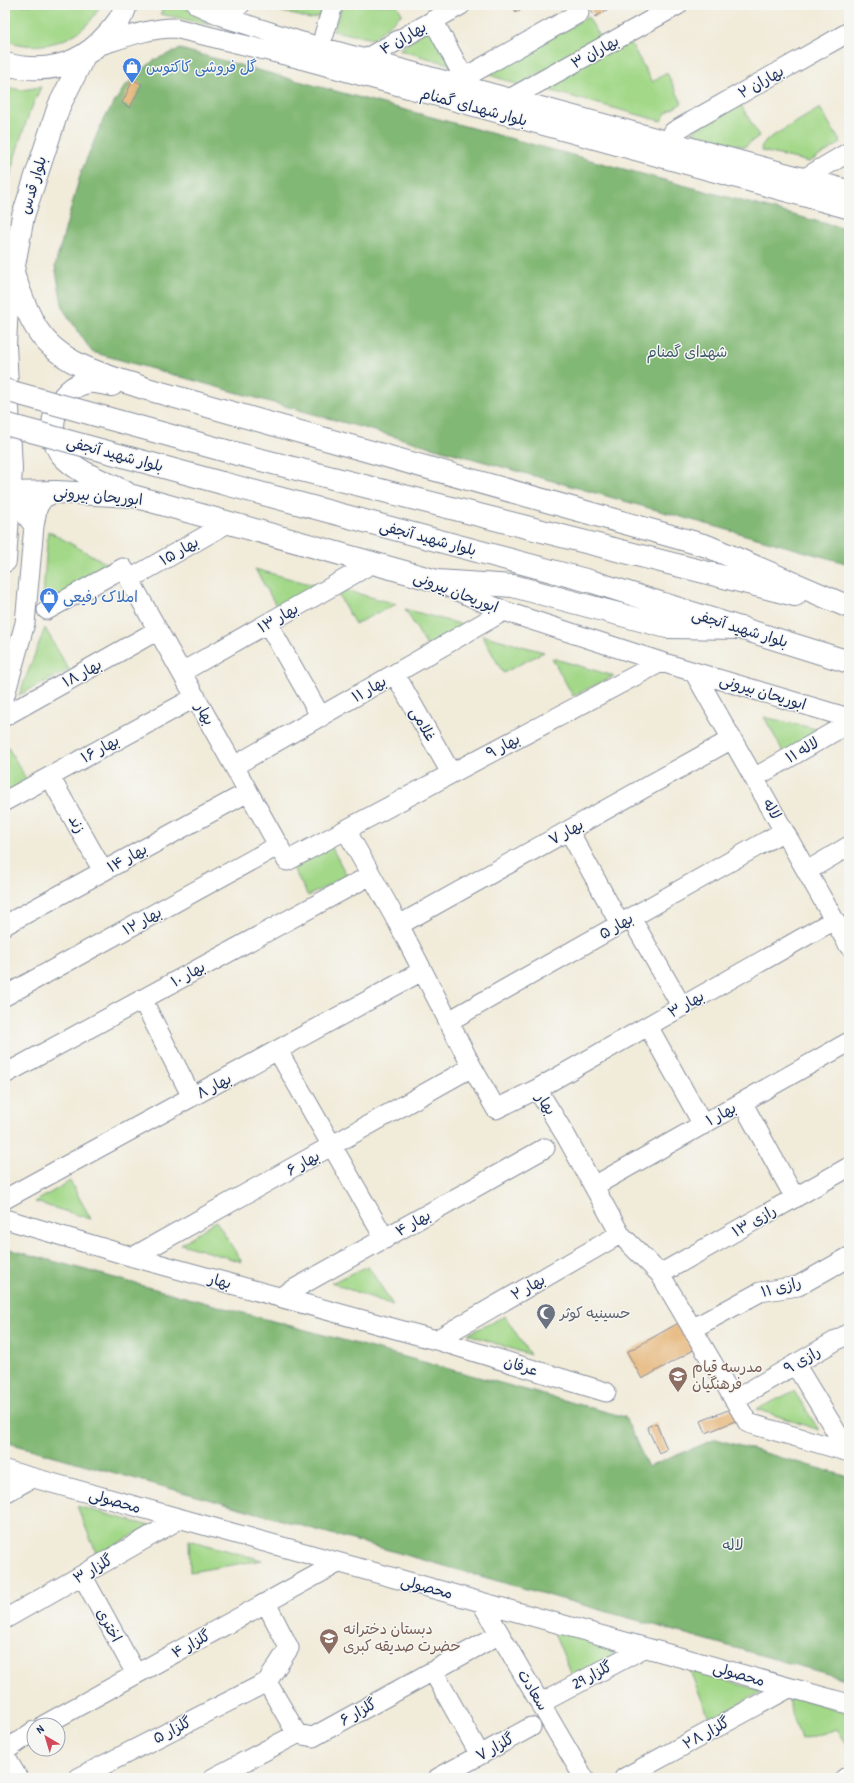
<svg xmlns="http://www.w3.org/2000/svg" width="854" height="1783" viewBox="0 0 854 1783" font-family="'Patrick Hand','Playpen Sans Arabic',sans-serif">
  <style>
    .green { fill: #a3d888; stroke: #5f8473 }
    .forest { fill: #82b874; stroke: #4e7469 }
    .building { fill: #e5b273 }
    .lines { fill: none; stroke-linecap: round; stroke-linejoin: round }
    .minor-casing { stroke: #868d9c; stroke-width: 21 }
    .major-casing { stroke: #868d9c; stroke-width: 24 }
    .minor { stroke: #fff; stroke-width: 19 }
    .major { stroke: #fff; stroke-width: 22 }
    .major-bridge-casing { stroke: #868d9c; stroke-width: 24; stroke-linecap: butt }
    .major-bridge { stroke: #fff; stroke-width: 22 }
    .labels { text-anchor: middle; stroke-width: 3; stroke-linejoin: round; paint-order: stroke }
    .street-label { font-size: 15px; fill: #1b2f5e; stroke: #f6f6f2 }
    .shop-label { font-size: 15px; fill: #366cbe; stroke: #f6f6f2; text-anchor: start }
    .park-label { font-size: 15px; fill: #3d5968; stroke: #f6f6f2 }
    .worship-label { font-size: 15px; fill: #5b616d; stroke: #f6f6f2; text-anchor: start }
    .education-label { font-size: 15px; fill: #785e54; stroke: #f6f6f2; text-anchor: start }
  </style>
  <rect width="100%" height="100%" fill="#f6f6f2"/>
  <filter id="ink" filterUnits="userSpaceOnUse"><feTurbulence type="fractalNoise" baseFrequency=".025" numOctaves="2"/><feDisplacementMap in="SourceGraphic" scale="8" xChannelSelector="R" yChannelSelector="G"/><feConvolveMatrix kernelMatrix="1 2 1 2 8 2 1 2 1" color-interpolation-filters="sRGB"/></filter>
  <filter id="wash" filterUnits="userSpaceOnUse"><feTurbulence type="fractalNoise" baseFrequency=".012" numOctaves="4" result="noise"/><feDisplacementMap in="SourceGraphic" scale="16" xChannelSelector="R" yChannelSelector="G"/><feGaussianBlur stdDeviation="0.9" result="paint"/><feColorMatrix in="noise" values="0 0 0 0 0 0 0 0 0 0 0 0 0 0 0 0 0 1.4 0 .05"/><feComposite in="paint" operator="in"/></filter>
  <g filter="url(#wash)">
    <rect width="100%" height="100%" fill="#f1ebd9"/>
    <!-- green -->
    <path class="green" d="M5,5H100C85,41 39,54 5,40Z
      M166,5H181L211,25L160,14Z
      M264,5H325L320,16L310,19L265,7Z
      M343,5H397L402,14L373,39L333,31Z
      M588,17L601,38L519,85L487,74L488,72Z
      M432,26L452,65L399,50Z
      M627,36L652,82L667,73L682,103L666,113L661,121L537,87Z
      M5,87L21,90L41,87C24,122 13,160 5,198Z
      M738,100L759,136L744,147L692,132Z
      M820,108L841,143L809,162L762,151L761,147L766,140Z
      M48,531L113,567L42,608Z
      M255,569L317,586L277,607Z
      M334,587L396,604L355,624Z
      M405,609L467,626L427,646Z
      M45,628L69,670L19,695Z
      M482,635L544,652L503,673Z
      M552,658L614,676L573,696Z
      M764,717L825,731L785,755Z
      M5,742L29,784L5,797Z
      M331,846L347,876L308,896L293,868Z
      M70,1181L91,1219L35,1202Z
      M216,1221L242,1262L181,1244Z
      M368,1266L393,1305L331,1283Z
      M505,1316L530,1355L468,1334Z
      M794,1391L819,1430L757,1409Z
      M77,1506L150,1526L97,1555Z
      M189,1540L262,1560L190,1572Z
      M553,1630L626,1650L573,1678Z
      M690,1671L763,1691L710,1720Z
      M786,1695L849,1713V1747L837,1729L801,1740Z"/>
    <!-- forest -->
    <path class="forest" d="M180,49L849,230V564L92,352L63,309L55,266L81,172L103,120L125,86L154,60Z
      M5,1248L625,1417L648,1467L716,1439L849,1477V1680L5,1442Z"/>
    <g id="blocks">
      <!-- building -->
      <path class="building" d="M512,5H528L516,12Z
        M588,5H613L614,6L595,17Z
        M133,80L142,84L130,108L122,103Z
        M682,1321L697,1348L642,1379L627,1352Z
        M733,1408L740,1419L706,1433L701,1421Z
        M656,1423L667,1449L659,1453L647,1427Z"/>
    </g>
  </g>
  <g filter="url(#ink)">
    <use href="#blocks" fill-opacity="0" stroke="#868d9c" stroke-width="1"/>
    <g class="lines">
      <!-- minor casing -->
      <g class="minor-casing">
        <path id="minor" d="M197,5L229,19L302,42L849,190
          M229,19L235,8L240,5
          M433,20L462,74
          M324,35L333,5
          M98,46C123,38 148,28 175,28L297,58L849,209
          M365,59L461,5
          M467,76L579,13L574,5
          M511,98L678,5
          M673,132L849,32
          M805,178L849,152
          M9,493L34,526
          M130,579L228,523
          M442,584L504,611L661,662L849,718
          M47,610L123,568L287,861L661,662
          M268,624L321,717
          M182,672L373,563
          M694,672L849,946
          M395,674L451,773
          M5,695L25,623L34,526L37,509L40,503L44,498L56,492
          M5,716L158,630
          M234,766L504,611
          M50,777L103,871
          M754,778L849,723
          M5,801L196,697
          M346,830L399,925L472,1067L496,1109L537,1089L566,1136L620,1234L660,1274L748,1423L849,1452
          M569,831L620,924
          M807,871L849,846
          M631,918L682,1007
          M5,925L248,792
          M399,925L732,739
          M5,996L279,845
          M142,999L192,1097
          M449,1021L784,831
          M648,1026L703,1125
          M278,1051L385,1239
          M5,1074L371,875
          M537,1089L834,920
          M742,1102L795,1198
          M594,1186L849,1042
          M5,1199L422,971
          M5,1219L133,1257L436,1340L606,1392
          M133,1257L472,1067
          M660,1274L849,1167
          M280,1297L545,1148
          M692,1329L760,1292L798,1286L849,1257
          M436,1340L620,1234
          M795,1364L848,1451
          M734,1400L849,1333
          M5,1470L849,1704
          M5,1493L32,1478
          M82,1575L136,1674
          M481,1602L584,1778
          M5,1619L180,1519
          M433,1671L480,1755
          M267,1682L297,1734
          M541,1703L644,1648
          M44,1725L338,1563
          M5,1751L34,1731
          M5,1756L18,1778
          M78,1778L267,1682L289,1648L266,1603
          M213,1778L297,1734L313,1737L500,1634
          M438,1778L531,1727
          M624,1778L789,1688
          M845,1778L849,1776"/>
      </g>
      <!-- major casing -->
      <g class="major-casing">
        <path id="major" d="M5,64C44,74 79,67 106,36C114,28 123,16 126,5
          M13,273C20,292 26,312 37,329C60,366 109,376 147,389L707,546L849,607
          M112,385C105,384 95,381 88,382C57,387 42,431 62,455C78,473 103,481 125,492
          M230,452L795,595
          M222,483L593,582L849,662
          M9,493L56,492L133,496L437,581L513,586L667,627L742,628
          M5,561L11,469L5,345L7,304L23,216L59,106L84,56"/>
      </g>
      <!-- minor -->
      <use href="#minor" class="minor"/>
      <!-- major -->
      <use href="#major" class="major"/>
      <!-- major-bridge casing -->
      <g class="major-bridge-casing">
        <path id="major-bridge" d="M5,390L230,452
          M5,424L222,483"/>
      </g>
      <!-- major-bridge -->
      <use href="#major-bridge" class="major-bridge"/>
    </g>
  </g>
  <!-- icons -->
  <defs>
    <g id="shop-pin" transform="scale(1)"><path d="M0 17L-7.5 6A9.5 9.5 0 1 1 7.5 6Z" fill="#3f7fe0" stroke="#f6f6f2"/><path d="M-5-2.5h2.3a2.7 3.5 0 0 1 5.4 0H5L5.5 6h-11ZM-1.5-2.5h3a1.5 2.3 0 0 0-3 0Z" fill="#fff"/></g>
    <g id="mosque-pin" transform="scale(1)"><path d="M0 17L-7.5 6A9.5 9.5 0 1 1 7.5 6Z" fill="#6b7280" stroke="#f6f6f2"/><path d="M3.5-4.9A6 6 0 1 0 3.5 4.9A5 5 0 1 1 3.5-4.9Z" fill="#fff"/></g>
    <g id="school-pin" transform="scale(1)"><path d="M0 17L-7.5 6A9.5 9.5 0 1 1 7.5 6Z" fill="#8d6e63" stroke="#f6f6f2"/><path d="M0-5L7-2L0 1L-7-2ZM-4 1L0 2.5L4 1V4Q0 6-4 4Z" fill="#fff"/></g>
  </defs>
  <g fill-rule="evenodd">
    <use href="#shop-pin" x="132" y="67"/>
    <use href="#shop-pin" x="49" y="597"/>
    <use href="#mosque-pin" x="546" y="1313"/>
    <use href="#school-pin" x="678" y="1376"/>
    <use href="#school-pin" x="329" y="1638"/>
  </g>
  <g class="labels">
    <!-- street labels -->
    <g class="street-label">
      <text transform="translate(403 38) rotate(-30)" y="5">بهاران ۴</text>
      <text transform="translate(595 52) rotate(-29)" y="5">بهاران ۳</text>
      <text transform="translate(761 82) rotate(-30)" y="5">بهاران ۲</text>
      <text transform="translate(474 107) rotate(15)" y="5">بلوار شهدای گمنام</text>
      <text transform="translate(33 185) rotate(-73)" y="5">بلوار قدس</text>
      <text transform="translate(115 454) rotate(15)" y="5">بلوار شهید آنجفی</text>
      <text transform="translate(98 496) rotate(5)" y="5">ابوریحان بیرونی</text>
      <text transform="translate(428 538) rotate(15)" y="5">بلوار شهید آنجفی</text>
      <text transform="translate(179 551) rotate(-30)" y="5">بهار ۱۵</text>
      <text transform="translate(456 592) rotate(21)" y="5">ابوریحان بیرونی</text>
      <text transform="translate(278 618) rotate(-30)" y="5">بهار ۱۳</text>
      <text transform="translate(740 628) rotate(17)" y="5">بلوار شهید آنجفی</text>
      <text transform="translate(82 673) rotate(-29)" y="5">بهار ۱۸</text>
      <text transform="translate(369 689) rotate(-30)" y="5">بهار ۱۱</text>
      <text transform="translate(763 692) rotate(17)" y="5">ابوریحان بیرونی</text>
      <text transform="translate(205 714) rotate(61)" y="5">بهار</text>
      <text transform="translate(423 724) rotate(60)" y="5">غلامی</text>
      <text transform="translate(503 746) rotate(-28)" y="5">بهار ۹</text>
      <text transform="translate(100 749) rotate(-29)" y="5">بهار ۱۶</text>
      <text transform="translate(802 750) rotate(-30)" y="5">لاله ۱۱</text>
      <text transform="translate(772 809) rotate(60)" y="5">لاله</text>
      <text transform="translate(77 824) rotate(61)" y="5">زند</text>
      <text transform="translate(566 832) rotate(-29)" y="5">بهار ۷</text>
      <text transform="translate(127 858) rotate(-29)" y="5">بهار ۱۴</text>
      <text transform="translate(142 921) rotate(-29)" y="5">بهار ۱۲</text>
      <text transform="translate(616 926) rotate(-30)" y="5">بهار ۵</text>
      <text transform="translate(188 974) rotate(-29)" y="5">بهار ۱۰</text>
      <text transform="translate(686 1004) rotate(-30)" y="5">بهار ۳</text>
      <text transform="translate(214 1086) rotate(-28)" y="5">بهار ۸</text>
      <text transform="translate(546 1104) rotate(56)" y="5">بهار</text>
      <text transform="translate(721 1114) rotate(-29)" y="5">بهار ۱</text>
      <text transform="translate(303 1163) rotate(-29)" y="5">بهار ۶</text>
      <text transform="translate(754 1221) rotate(-30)" y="5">رازی ۱۳</text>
      <text transform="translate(413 1223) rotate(-30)" y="5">بهار ۴</text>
      <text transform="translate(220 1281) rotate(15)" y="5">بهار</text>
      <text transform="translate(528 1287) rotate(-30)" y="5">بهار ۲</text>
      <text transform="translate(781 1287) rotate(-15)" y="5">رازی ۱۱</text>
      <text transform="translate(802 1360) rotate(-30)" y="5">رازی ۹</text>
      <text transform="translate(521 1366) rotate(17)" y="5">عرفان</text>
      <text transform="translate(115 1501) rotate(16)" y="5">محصولی</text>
      <text transform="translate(93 1569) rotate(-30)" y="5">گلزار ۳</text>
      <text transform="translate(427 1587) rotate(15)" y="5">محصولی</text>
      <text transform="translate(109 1625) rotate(61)" y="5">اختری</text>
      <text transform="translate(191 1644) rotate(-29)" y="5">گلزار ۴</text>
      <text transform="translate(739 1674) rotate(16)" y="5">محصولی</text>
      <text transform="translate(592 1675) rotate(-28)" y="5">گلزار 29</text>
      <text transform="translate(533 1690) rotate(59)" y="5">سعادت</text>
      <text transform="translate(358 1712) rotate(-29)" y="5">گلزار ۶</text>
      <text transform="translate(172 1730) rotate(-27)" y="5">گلزار ۵</text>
      <text transform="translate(706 1733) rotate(-29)" y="5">گلزار ۲۸</text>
      <text transform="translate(495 1747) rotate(-29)" y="5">گلزار ۷</text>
    </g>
    <!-- shop labels -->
    <g class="shop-label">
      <text x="146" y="72">گل فروشی کاکتوس</text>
      <text x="63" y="602">املاک رفیعی</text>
    </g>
    <!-- park labels -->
    <g class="park-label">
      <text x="687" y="357">شهدای گمنام</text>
      <text x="733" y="1550">لاله</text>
    </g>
    <!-- worship labels -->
    <g class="worship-label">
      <text x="560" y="1318">حسینیه کوثر</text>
    </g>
    <!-- education labels -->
    <g class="education-label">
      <text x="692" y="1372">مدرسه قیام<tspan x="692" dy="17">فرهنگیان</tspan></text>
      <text x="343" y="1634">دبستان دخترانه<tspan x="343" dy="17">حضرت صدیقه کبری</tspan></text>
    </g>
  </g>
  <!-- margin -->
  <rect width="854" height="1783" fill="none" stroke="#f6f6f2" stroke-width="20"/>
  <!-- north arrow -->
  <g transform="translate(46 1737) rotate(322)"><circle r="19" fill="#f6f6f2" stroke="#9ea6b7"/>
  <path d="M0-3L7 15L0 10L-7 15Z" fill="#d1495b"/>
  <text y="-6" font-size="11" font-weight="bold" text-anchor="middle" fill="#1b2f5e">N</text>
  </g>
</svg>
